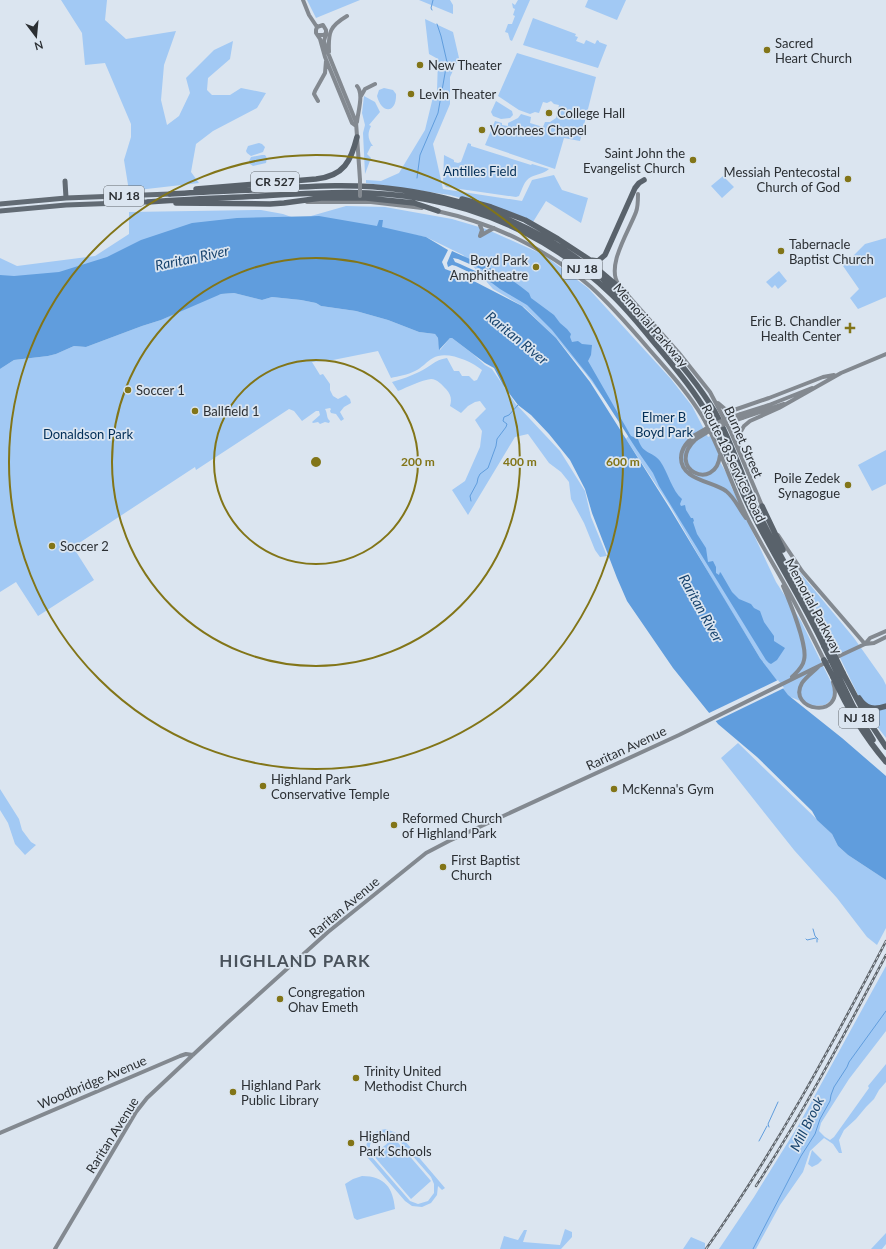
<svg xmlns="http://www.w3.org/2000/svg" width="886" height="1249" viewBox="0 0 886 1249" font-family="Lato,sans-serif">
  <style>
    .green { fill: #a2c9f4; fill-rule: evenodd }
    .water { fill: #609ddd; fill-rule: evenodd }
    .pier { fill: #dbe5f0 }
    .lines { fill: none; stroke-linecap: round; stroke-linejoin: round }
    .stream { stroke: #609ddd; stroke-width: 1 }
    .secondary { stroke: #838990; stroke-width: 4 }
    .trunk { stroke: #626b74; stroke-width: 5 }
    .motorway { stroke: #59626b; stroke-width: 5.5 }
    .rail-casing { stroke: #60666c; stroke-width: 2.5 }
    .rail { stroke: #dbe5f0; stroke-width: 1; stroke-dasharray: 3; stroke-linecap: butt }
    .secondary-bridge { stroke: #838990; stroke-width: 4 }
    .motorway-bridge { stroke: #59626b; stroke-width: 5.5 }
    .ring { fill: none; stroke: #827518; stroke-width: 2 }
    .poi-dot { fill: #827518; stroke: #dbe5f0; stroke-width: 1.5 }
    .labels { text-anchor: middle; stroke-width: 3.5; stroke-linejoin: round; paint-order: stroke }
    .shield { fill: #dbe5f0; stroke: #60666c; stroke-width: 1 }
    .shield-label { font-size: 12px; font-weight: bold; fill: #2b2f33 }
    .poi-label { font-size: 13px; fill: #2b2f33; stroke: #dbe5f0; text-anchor: start }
    .park-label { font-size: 13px; fill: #002d56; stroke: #dbe5f0 }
    .street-label { font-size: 13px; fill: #2b2f33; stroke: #dbe5f0 }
    .water-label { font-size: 14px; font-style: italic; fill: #18446e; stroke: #dbe5f0 }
    .district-label { font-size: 17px; font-weight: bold; letter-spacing: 1px; fill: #49525b; stroke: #dbe5f0 }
    .centre { fill: #827518; stroke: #dbe5f0; stroke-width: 2 }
    .ring-label { font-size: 12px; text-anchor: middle; font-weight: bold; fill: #827518; stroke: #dbe5f0; stroke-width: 3.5; stroke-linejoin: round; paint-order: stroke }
  </style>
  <rect width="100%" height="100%" fill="#dbe5f0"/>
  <!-- green -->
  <path class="green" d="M61,0H107L105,20L126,39L176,31L164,65L161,100L167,125L179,116L190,93L186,78L214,50L233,41L230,59L208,78L207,90L212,95H230L241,88L266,93L257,108L213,131L196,144L191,172L199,183L129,191L124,160L131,137V124L105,63L85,65L82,33Z
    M307,0H360L316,18Z
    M419,0H450L453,5V14Z
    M518,0H530L512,41L510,40L508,33L505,32L508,24H512L515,16L513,15L515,9L513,8L512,3L515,5Z
    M588,0H626L617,20L585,7Z
    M533,18L576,34L575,36L578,37L576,41L584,44L586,40L595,44L597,40L599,41V42L607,45L598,68L523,45Z
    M425,19L453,32L459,58L450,77V104L433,144L443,189L522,201L532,180L554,175L562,190L588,198L581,223L546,201L533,222L511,212L450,195L366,183V180L381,181L399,173L425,130L433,97L437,91L438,59L429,54Z
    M517,53L596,77L580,141L564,138L555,169L485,145L495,121L502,123V125L508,126V123L518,118L521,114L531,117L530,123L543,127L545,122H550L556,118L559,105L554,104L551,101L547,103L543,102L539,113L535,112L530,114L519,110L498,96Z
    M384,88L393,90L396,94C397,113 382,115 377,96L379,90Z
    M364,96L375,102L380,112L369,125L371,126C367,134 368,140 373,146H371L367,154L371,158L365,174L363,133L365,125L362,113Z
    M496,101L512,111L513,115L510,118L501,119L493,116L491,112Z
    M259,143L262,144L265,147L263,152L251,156L247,153L246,151L248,146Z
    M468,143L471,144V146L531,165L532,164L549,169C543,174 537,174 531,177C524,180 522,190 519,196L516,197L446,187L443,183L444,155L454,160V162L458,163L461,162Z
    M262,155H265L267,158L266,163L253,166L250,164L249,161L251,157Z
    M723,176L734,187L722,198L711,186Z
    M346,206L385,207L452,219L486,229L544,255L588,288L671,379L692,406L708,437L710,436L720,454L719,460L729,478L731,486L776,582L801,621L832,684L834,692L831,700L825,705L813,706L788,696L760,658L715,584L670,506L626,439L630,434L586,374L558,340L524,307L493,289L463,255L426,237L311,216Z
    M261,210L283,214L294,218L21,286L0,281V258L17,266L95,256L129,234V212Z
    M886,238V297L858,309L850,298L859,289L843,266L865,244Z
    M779,271L787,281L778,289L775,285L772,288L766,282Z
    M234,293L262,300L272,297L301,300L316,303L321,306L356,311L388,320L419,332L435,334L438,338L440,350L450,338H452L473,354L485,365L492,369L515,403L560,451L585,491L591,517L607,556L600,557L595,550L584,523L571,499L569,482L561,472L549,463L528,434L515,437L468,515L452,490L465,481L480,447L482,431L475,420L486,409L480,401L475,402L468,406L461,413L450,406C452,400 451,394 446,389C442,385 437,379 431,379C421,380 408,387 398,391L392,382C402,379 411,376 419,372C430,367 434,360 447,358L454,371H459L462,376H469L474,381L477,380L482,370C471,361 446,350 433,358C426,362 422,368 415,371C408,375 398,376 391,378L378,351L333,360L312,362L320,375L323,374L330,384V390L333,396L338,399L346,395L350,399L351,403L344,407L340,412L344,419L341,421L336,414L331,413L330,411L331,409L330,408L325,409C328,414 326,418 330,421L329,423L325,422L320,424L318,422L313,423L312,422L320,415L319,411H316L302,421L294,411L289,409L196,470L195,467L73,547L94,580L38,616L16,582L0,592V369L14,360L48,356L56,354L74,346L86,347L142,326L161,320L213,296L221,294Z
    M886,450V484L872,491L858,465Z
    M797,569L854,638L883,679L886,685V738L876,725L858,695Z
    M738,743L832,834L838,846L848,855L886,880V928L877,945L867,937L837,898L794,850L721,758Z
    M0,789L19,819L22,830L31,842L36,845L25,855L15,844L8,823L0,810Z
    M886,966V1031L849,1079L821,1123L819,1131L825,1137L830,1140L834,1137L869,1088L868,1086L886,1064V1082L879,1090L874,1099L866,1107L856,1119L844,1130L839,1140L842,1153H839L833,1144L824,1138L810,1151L803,1172L780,1205L756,1249H719L754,1197L798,1126Z
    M386,1129L399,1134L445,1188L442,1190L438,1186L437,1195L431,1203L422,1207L412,1206L405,1201L368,1158C362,1143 371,1130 386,1129ZM382,1133H390L397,1138L431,1177L434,1184V1193L428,1201L418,1204L410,1201L372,1157C367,1146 371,1136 382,1133Z
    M394,1138L431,1181L411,1199L373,1155Z
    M812,1150L822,1160L818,1164L812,1167L808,1164Z
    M362,1176C385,1176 393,1188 395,1209L357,1220L354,1218L345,1184L353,1179Z
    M565,1229L572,1232V1237L561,1249H500L504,1236L518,1240L524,1230H527L523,1242L560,1245Z
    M886,1233V1244L882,1249H871Z
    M691,1237L705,1243V1249H683Z"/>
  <!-- water -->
  <path class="water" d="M319,216L377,226L379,220H383L382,227L426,237L448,250L442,262L445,269L464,276L522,306L556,338L590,382L669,507L760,658L788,695L842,738L886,776V880L848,855L838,846L832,834L817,820L812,811L757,757L718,724L673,668L627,601L617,578L592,513L585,489L570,460L549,434L531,415L518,405L503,385L494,368L485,363L452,338H450L439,350L438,338L435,334L419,332L388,320L356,311L321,306L316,303L301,300L272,297L262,300L234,293L221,294L161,320L142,326L86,347L74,346L56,354L48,356L14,360L0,369V275L14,276L59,272L107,257L141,240L192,223L237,218Z
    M452,251L503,274L520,286L529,293L531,298L554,315L560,323L567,329L571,334L570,337L572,342L578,341L582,344L592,345L591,355L588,361L631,436L638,439C643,455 651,450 660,461C668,472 672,491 682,499L680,504L681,506L685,505L686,510L691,518H693L694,521L693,522L697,534L706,548L708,562L713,561L716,567V573L719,575L720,572L721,573L732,592L739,599L751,604L754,608L760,611L764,622L774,636V641L785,648L777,660L771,664L769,663L766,660L659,486L653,473L637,450L592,380L552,330L527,305L500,289L492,283L456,266L452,265L448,267L447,263ZM453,258L458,259L495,275L502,281L495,280L460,264L455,262Z"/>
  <!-- pier -->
  <path class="pier" d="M778,680L784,688L714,722L707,714Z"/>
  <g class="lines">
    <!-- stream -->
    <path class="stream" d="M432,10L431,8L433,0
      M417,178L420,155L438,113L447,62L441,36L437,24
      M471,501L470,496L477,483L478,478L480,474L488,468L496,446L497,439L506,427L507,424L503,421L504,417L509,415L518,405
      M813,929L815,936L818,939
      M806,939L807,940L816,938
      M817,942V939
      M769,1127L768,1124L778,1102
      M759,1141L767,1126
      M753,1249L801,1156L815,1134L820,1119L830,1101L831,1095L834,1087L847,1067L849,1062L886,1011"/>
    <!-- secondary -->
    <path class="secondary" d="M303,0L309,15L317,27
      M317,27L316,30V33L320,39L325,57L352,123L356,126
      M317,27L323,25L326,30V33L324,35H318
      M326,34L324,41L326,48L356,122L360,180
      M329,52C328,32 330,26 347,16
      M357,86C364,94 358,111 357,122
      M361,96L365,89L375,84
      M318,101L314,94L315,91L325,73L326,61
      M307,202H371L422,208
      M437,211C493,223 547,249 591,287C612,306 630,327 648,348C667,370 687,391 702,416C721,449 732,487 749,521C762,546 777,570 790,594C802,616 813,638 824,660
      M479,223L482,230L480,236
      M480,236L494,228
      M619,285C605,267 629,231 636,212C638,207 638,200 638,194
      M625,292L679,353L710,392L730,430L763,508
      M718,403L725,409L734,410L769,398L823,377L834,375
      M741,414L769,405L812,388
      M742,418L784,404
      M695,435C688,441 681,448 681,458C681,480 712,481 726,491C735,498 739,509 746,518
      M696,439C664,469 716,493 720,455
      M739,447L740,433L744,426L750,421L779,408L841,373L886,354
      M778,535L802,571L865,644
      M783,586C789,600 808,646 804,660C803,667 797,672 792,677
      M865,644L870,638L886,631
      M835,658L865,644L874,643L886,637
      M818,667C813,672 806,677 802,683C786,711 846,721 833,682
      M0,1133L180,1056L186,1054L193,1055
      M55,1249L136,1112L147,1098L227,1023L328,932L426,853L449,841L679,735L827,662"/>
    <!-- trunk -->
    <path class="trunk" d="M65,181L66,198
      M0,204L66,198L170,194
      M0,211L66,205L148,202"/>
    <!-- motorway -->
    <path class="motorway" d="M196,189L316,179C344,176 351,161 357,137
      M170,194C203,192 236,191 268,189C313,186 357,183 402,190C475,200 547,230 603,279C622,297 640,318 658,338C678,361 699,385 715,412C734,446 744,484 761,518C782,561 807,601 829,644
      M462,199L491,207L525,220L558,239L590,260L598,261L605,255L635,188L639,183L644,180
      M148,202C185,199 223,198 261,196C316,193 369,189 424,199C494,211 560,245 611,294C628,310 642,328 657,346C675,368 694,390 708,415C726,448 737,485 755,518C777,561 803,602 824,646
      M176,203L270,204L284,203L321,198H366L414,203L438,211
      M588,261L626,293
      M762,506L783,550
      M843,673L868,720L886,747
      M838,675L853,706L873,740
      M833,677C847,708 864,736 886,762
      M859,698C866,709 874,710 886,706"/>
    <!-- rail casing -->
    <g class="rail-casing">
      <path id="rail" d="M756,1186C804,1112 845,1033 886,955
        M706,1249C775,1151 831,1047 886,941"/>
    </g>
    <!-- rail -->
    <use href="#rail" class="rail"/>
    <!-- secondary-bridge -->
    <path class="secondary-bridge" d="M360,180V196
      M695,435L714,424L741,414
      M696,439L716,427L742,418"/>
    <!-- motorway-bridge -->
    <path class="motorway-bridge" d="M829,644L843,673
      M824,646L838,675
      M824,660L833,677"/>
  </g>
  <!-- distance rings -->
  <g class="ring">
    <circle cx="316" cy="462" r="102"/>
    <circle cx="316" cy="462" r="204"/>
    <circle cx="316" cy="462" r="307"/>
  </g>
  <!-- markers -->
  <g class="poi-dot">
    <circle cx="767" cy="50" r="4"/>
    <circle cx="420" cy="65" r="4"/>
    <circle cx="411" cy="94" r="4"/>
    <circle cx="549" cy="113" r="4"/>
    <circle cx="482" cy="130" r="4"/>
    <circle cx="693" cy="160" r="4"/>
    <circle cx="848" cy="179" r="4"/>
    <circle cx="781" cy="251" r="4"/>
    <circle cx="536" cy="267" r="4"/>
    <path d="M848 322h4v4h4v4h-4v4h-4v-4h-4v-4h4z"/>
    <circle cx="128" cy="390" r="4"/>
    <circle cx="195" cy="411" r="4"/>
    <circle cx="848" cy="485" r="4"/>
    <circle cx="52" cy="546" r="4"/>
    <circle cx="263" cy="786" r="4"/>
    <circle cx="614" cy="789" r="4"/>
    <circle cx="394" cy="825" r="4"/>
    <circle cx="443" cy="867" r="4"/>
    <circle cx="280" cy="999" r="4"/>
    <circle cx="356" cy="1078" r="4"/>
    <circle cx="233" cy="1092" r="4"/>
    <circle cx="351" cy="1143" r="4"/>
  </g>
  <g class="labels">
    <!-- shield labels -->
    <g class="shield">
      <rect x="251" y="172" width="48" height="20" rx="3"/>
      <rect x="104" y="186" width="40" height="20" rx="3"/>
      <rect x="562" y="259" width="40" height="20" rx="3"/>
      <rect x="839" y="708" width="40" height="20" rx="3"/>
    </g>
    <g class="shield-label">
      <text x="275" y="186">CR 527</text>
      <text x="124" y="200">NJ 18</text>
      <text x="582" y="273">NJ 18</text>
      <text x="859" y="722">NJ 18</text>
    </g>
    <!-- poi labels -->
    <g class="poi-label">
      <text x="775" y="48">Sacred<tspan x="775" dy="15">Heart Church</tspan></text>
      <text x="428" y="70">New Theater</text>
      <text x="419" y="99">Levin Theater</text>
      <text x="557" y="118">College Hall</text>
      <text x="490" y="135">Voorhees Chapel</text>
      <text x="685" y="158" text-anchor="end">Saint John the<tspan x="685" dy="15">Evangelist Church</tspan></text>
      <text x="840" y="177" text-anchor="end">Messiah Pentecostal<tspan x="840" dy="15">Church of God</tspan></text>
      <text x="789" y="249">Tabernacle<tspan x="789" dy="15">Baptist Church</tspan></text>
      <text x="528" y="265" text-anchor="end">Boyd Park<tspan x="528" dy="15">Amphitheatre</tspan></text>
      <text x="841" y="326" text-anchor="end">Eric B. Chandler<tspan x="841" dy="15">Health Center</tspan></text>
      <text x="136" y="395">Soccer 1</text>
      <text x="203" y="416">Ballfield 1</text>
      <text x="840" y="483" text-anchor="end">Poile Zedek<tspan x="840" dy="15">Synagogue</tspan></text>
      <text x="60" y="551">Soccer 2</text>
      <text x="271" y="784">Highland Park<tspan x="271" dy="15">Conservative Temple</tspan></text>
      <text x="622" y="794">McKenna's Gym</text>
      <text x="402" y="823">Reformed Church<tspan x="402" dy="15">of Highland Park</tspan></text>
      <text x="451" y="865">First Baptist<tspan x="451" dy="15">Church</tspan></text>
      <text x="288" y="997">Congregation<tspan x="288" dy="15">Ohav Emeth</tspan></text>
      <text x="364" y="1076">Trinity United<tspan x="364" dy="15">Methodist Church</tspan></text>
      <text x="241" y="1090">Highland Park<tspan x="241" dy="15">Public Library</tspan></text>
      <text x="359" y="1141">Highland<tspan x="359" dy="15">Park Schools</tspan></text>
    </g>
    <!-- park labels -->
    <g class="park-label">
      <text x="480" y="176">Antilles Field</text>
      <text x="664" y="422">Elmer B<tspan x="664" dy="15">Boyd Park</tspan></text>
      <text x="88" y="439">Donaldson Park</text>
    </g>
    <!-- street labels -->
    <g class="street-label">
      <text transform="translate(651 325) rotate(49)" y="5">Memorial Parkway</text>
      <text transform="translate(744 442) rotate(66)" y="5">Burnet Street</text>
      <text transform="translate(734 463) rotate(64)" y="5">Route 18 Service Road</text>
      <text transform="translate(814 606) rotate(62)" y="5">Memorial Parkway</text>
      <text transform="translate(626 748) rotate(-25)" y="5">Raritan Avenue</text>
      <text transform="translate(344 907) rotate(-40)" y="5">Raritan Avenue</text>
      <text transform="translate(92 1082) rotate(-23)" y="5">Woodbridge Avenue</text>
      <text transform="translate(112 1135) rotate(-58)" y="5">Raritan Avenue</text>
    </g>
    <!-- water labels -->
    <g class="water-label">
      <text transform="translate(192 258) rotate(-12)" y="5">Raritan River</text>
      <text transform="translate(517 338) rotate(39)" y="5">Raritan River</text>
      <text transform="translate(701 608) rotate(61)" y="5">Raritan River</text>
      <text transform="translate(807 1124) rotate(-64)" y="5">Mill Brook</text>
    </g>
    <!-- district labels -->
    <g class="district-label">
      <text x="295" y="967">HIGHLAND PARK</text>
    </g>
  </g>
  <circle cx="316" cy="462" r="6" class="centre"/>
  <g class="ring-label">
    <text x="418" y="466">200 m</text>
    <text x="520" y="466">400 m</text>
    <text x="623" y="466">600 m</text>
  </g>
  <!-- north arrow -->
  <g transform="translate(36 36) rotate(164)" stroke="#dbe5f0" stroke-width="3" paint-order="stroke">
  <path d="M0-3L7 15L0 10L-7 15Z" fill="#2b2f33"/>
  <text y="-6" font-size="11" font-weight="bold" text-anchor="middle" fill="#2b2f33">N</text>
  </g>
</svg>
